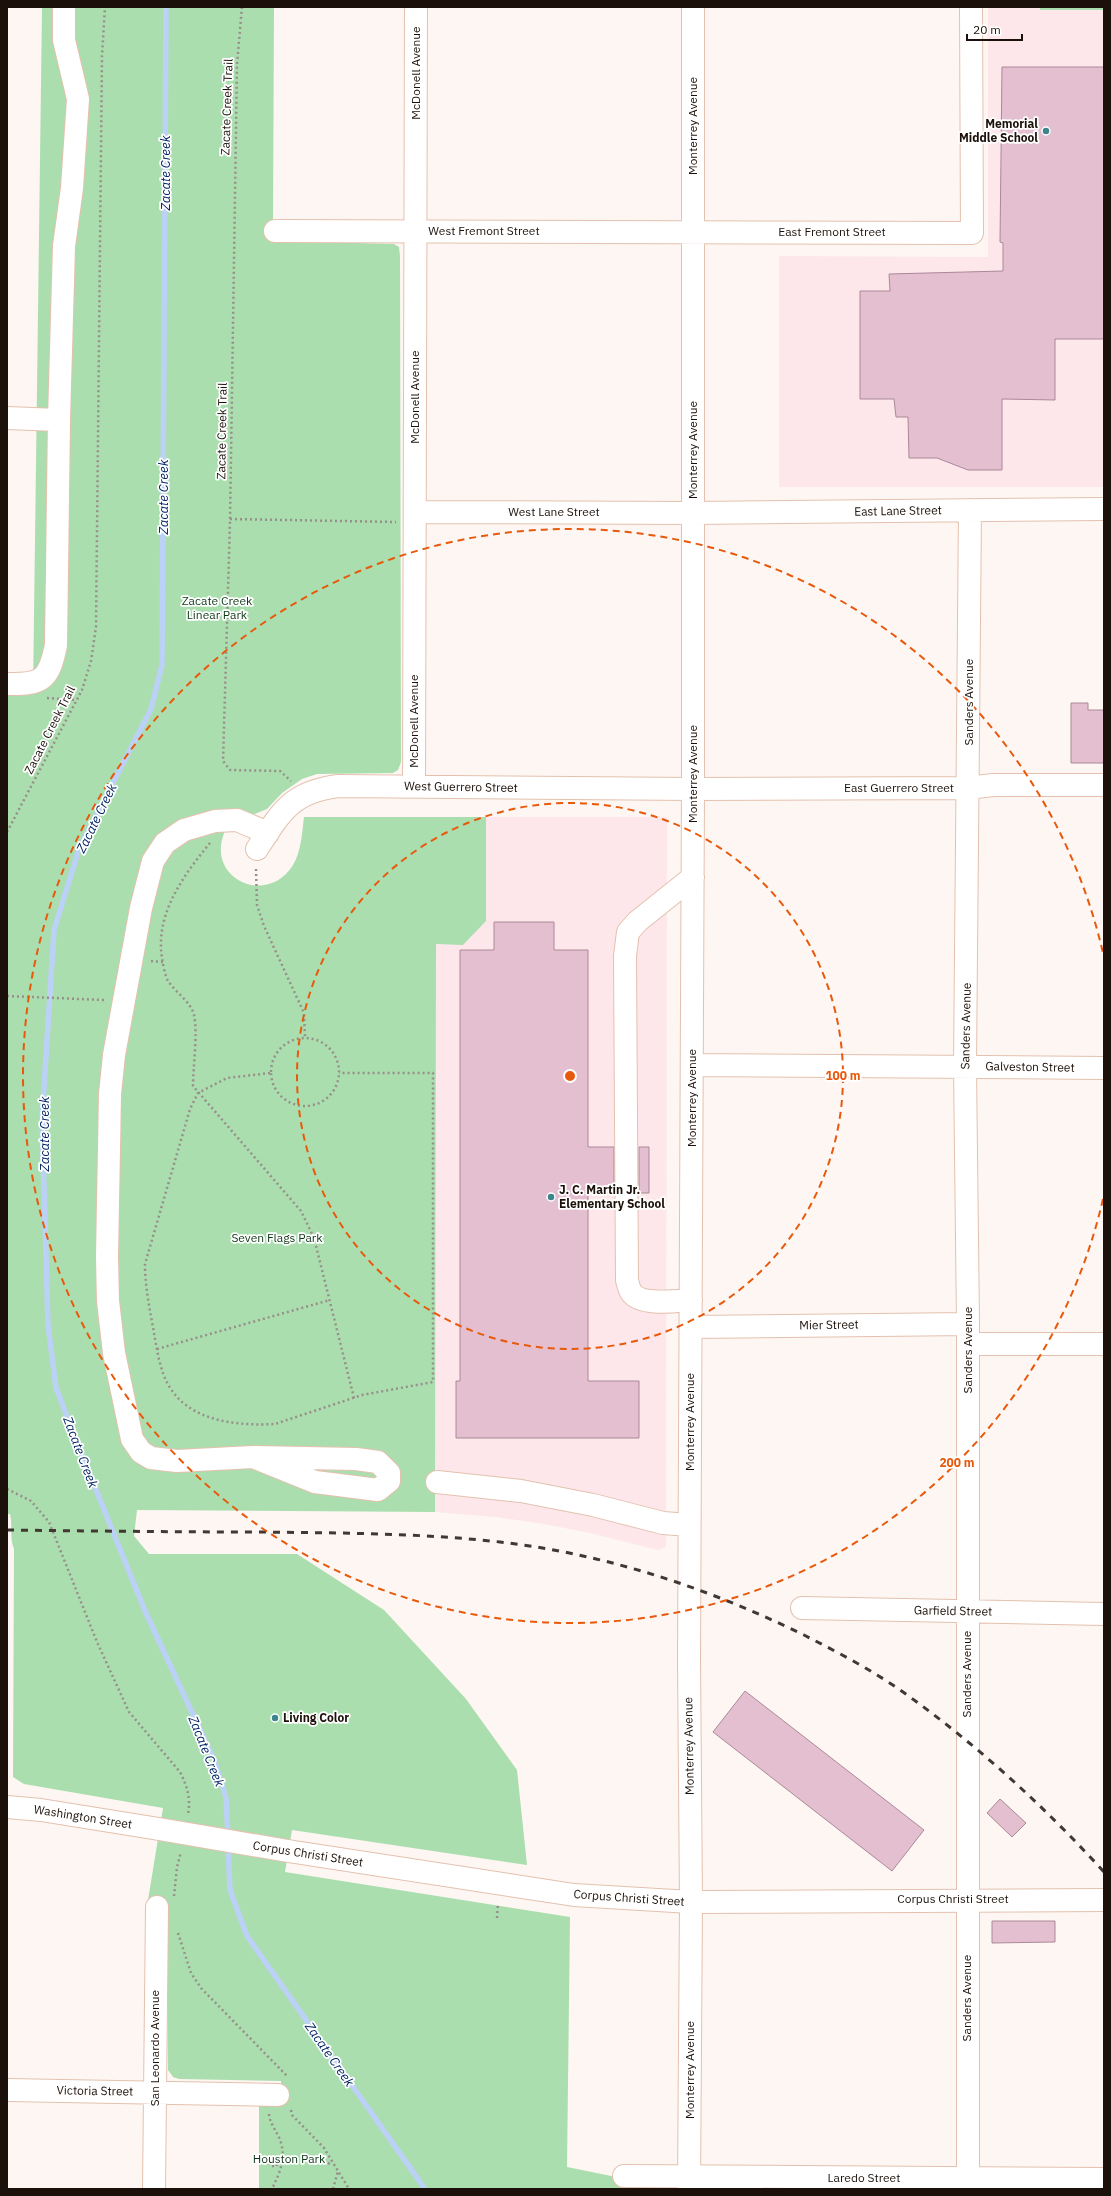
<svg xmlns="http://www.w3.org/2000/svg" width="1111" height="2196" viewBox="0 0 1111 2196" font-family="'IBM Plex Sans',sans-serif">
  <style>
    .education { fill: #fde7eb }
    .green { fill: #abdeaf }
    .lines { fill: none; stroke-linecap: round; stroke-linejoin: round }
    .stream { stroke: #bcd1f6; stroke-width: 5.5 }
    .building { fill: #e4bfd0; stroke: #ab8898 }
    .minor-casing { stroke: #e4c1af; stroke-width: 24 }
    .major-casing { stroke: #e4c1af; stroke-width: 24 }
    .path { stroke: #978f89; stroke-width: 2.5; stroke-dasharray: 2 3; stroke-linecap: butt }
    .minor { stroke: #fff; stroke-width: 22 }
    .major { stroke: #fff; stroke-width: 22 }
    .rail { stroke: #423731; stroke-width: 3; stroke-dasharray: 7 7; stroke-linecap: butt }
    .major-bridge-casing { stroke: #e4c1af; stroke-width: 24; stroke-linecap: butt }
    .major-bridge { stroke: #fff; stroke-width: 22 }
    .ring { fill: none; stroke: #e8590c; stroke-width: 2; stroke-dasharray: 7 5 }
    .poi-dot { fill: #3e858b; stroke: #fff; stroke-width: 1.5 }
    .labels { text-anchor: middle; stroke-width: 3.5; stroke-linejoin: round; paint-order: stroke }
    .street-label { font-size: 12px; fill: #1c110a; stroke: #fff }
    .poi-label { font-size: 12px; font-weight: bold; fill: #1c110a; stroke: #fff; text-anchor: start }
    .park-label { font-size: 12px; fill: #0e3716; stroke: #fff }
    .water-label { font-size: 13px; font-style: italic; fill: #022567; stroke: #fff }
    .centre { fill: #e8590c; stroke: #fff; stroke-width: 2 }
    .ring-label { font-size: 12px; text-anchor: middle; font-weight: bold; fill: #e8590c; stroke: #fff; stroke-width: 3.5; stroke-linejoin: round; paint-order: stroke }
  </style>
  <rect width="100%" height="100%" fill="#fdf6f2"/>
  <!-- education -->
  <path class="education" d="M988,7H1104V487H779V256L988,257Z
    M486,817H667L666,1547L658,1550L590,1533L544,1524L496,1517L435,1512L436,944L486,921Z"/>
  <!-- green -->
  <path class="green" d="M42,7H274L273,219L279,241L394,244L399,247L400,256L401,762L398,770L393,773L317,774L302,779L282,793L267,809L228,825C199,876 266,909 293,865C301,852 302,833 304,817H486V921L463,945L436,944L435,1512L137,1510L134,1536L149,1554H297L384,1610L466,1699L517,1770L527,1865L292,1830L285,1872L570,1917L567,2167L675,2189H259V2106H281V2081L179,2079L173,2077L168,2070L167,1904L148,1900L163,1808L24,1784L13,1777L14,1549C9,1537 13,1526 10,1514H7V694L33,693Z
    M1040,7H1104V10H1040Z"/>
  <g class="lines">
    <!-- stream -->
    <path class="stream" d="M166,7L162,665L151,709L79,849L54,930L42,1119L48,1325L56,1388L80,1450L145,1611L215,1762L226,1798L228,1836
      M228,1845L230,1890L247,1936L425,2189"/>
  </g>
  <!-- building -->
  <path class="building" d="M1002,67H1104V339H1055V400L1002,399V470H968L937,458H909L908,417H896L894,399H860V291H890L889,274L1003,271V243L1000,242Z
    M1071,703H1088V710H1104V763H1071Z
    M494,922H554V950H588V1147H614V1193H588V1381H639V1438H456V1381H460V950H494Z
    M639,1147H649V1193H639Z
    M745,1691L924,1830L892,1871L713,1732Z
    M1000,1799L1026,1823L1012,1837L987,1813Z
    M992,1921H1055V1942L992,1943Z"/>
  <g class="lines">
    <!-- minor casing -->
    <g class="minor-casing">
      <path id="minor" d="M275,231L972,233L971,7
        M7,418L59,420
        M415,512L693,513L1104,509
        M7,684C42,685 49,680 56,645L59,420L64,246L72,188L78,99L64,40V7
        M414,786L416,7
        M257,849C281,812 291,792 338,786L693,789L968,788L993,785H1104
        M692,1065L1104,1068
        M691,1300C676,1301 640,1306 631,1292C629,1289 628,1284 627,1280L625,956L628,932L638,921L693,877
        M691,1327L968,1324
        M968,1344H1104
        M253,1457L315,1482L378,1490L389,1481V1473L378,1462L356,1459L253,1457L177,1461L151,1458L141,1452L132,1439L114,1353L108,1301L107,1257L110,1094L114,1055L141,908L153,861L165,843L184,830L215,821L237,820L268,833
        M437,1482L521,1491L593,1505L663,1523L689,1525
        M802,1608L1104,1614
        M7,2090L278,2095
        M624,2176L1104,2179
        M154,2189L157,1907
        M689,2189L691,1902L689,1660L693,789V7
        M968,2189V1324L965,1066L970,510"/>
    </g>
    <!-- major casing -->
    <g class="major-casing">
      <path id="major" d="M7,1807L41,1810L159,1829
        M288,1851L574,1895L691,1902L1104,1900"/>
    </g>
    <!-- path -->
    <path class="path" d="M242,7L237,64L230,521L223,761L230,770L280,771L291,781
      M230,519L396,522
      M47,698L76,700
      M7,832L82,690L91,661L96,627L102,56L105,7
      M210,843C183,876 155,914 162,958C163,965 165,975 168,981C176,993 191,1002 194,1015C198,1033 193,1066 193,1086L301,1211L314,1238L354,1398
      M256,869L257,905L264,926L304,1013L305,1038
      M151,961L163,962
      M7,996L104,1000
      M271 1072a34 34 0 1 1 68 0a34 34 0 1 1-68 0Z
      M270,1073L227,1078L198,1093L190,1109L145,1264C145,1288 150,1310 154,1333C157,1350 160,1371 169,1386C190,1422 238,1426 275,1424L362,1395L433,1382V1073H339
      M157,1349L330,1300
      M7,1489L31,1501L49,1522L97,1642L129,1712L180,1772C187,1786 191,1798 188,1814
      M174,1896L177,1867L181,1852
      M497,1918L498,1903
      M178,1933L191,1973L201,1988L288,2077
      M291,2110L292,2115L324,2148L349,2189
      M269,2114C270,2125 278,2132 281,2143C286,2160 279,2174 272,2189
      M277,2159V2166H270V2159H282
      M328,2164L332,2161
      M333,2189L338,2171"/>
    <!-- minor -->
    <use href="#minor" class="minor"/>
    <!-- major -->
    <use href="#major" class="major"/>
    <!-- rail -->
    <path class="rail" d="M7,1530C91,1531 175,1532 260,1532C340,1533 420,1533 500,1542C606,1554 708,1588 804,1635C837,1652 872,1670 903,1692C976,1744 1043,1805 1104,1872"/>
    <!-- major-bridge casing -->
    <g class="major-bridge-casing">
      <path id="major-bridge" d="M159,1829L288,1851"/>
    </g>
    <!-- major-bridge -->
    <use href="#major-bridge" class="major-bridge"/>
  </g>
  <!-- distance rings -->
  <g class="ring">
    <circle cx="570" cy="1076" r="273"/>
    <path d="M1103 1199A547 547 0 1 1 1103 953"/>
  </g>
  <!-- markers -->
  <g class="poi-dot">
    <circle cx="1046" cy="131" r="4"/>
    <circle cx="551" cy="1197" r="4"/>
    <circle cx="275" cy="1718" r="4"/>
  </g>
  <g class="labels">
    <!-- street labels -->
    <g class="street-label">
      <text transform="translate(416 73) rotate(-90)" y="4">McDonell Avenue</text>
      <text transform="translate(227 107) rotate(-88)" y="4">Zacate Creek Trail</text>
      <text transform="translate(693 126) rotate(-90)" y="4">Monterrey Avenue</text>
      <text x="484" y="235">West Fremont Street</text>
      <text x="832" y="236">East Fremont Street</text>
      <text transform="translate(415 397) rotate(-90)" y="4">McDonell Avenue</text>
      <text transform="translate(222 431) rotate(-89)" y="4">Zacate Creek Trail</text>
      <text transform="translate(693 450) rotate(-90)" y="4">Monterrey Avenue</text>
      <text transform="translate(898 511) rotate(-1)" y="4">East Lane Street</text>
      <text x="554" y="516">West Lane Street</text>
      <text transform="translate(969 702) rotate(-90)" y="4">Sanders Avenue</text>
      <text transform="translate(414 721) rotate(-90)" y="4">McDonell Avenue</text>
      <text transform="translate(50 730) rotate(-63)" y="4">Zacate Creek Trail</text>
      <text transform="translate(693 774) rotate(-90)" y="4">Monterrey Avenue</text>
      <text transform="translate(461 787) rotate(1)" y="4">West Guerrero Street</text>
      <text x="899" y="792">East Guerrero Street</text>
      <text transform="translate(966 1026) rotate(-89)" y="4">Sanders Avenue</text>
      <text transform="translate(1030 1067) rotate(1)" y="4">Galveston Street</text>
      <text transform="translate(692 1098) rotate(-90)" y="4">Monterrey Avenue</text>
      <text transform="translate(829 1325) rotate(-1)" y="4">Mier Street</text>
      <text transform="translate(968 1350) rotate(-90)" y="4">Sanders Avenue</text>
      <text transform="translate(690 1422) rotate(-90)" y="4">Monterrey Avenue</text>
      <text transform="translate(953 1611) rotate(1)" y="4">Garfield Street</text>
      <text transform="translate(967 1674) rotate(-90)" y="4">Sanders Avenue</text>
      <text transform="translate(689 1746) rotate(-91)" y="4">Monterrey Avenue</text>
      <text transform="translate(83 1817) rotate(9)" y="4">Washington Street</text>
      <text transform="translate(308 1854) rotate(9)" y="4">Corpus Christi Street</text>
      <text transform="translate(629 1898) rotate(4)" y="4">Corpus Christi Street</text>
      <text x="953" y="1903">Corpus Christi Street</text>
      <text transform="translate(967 1998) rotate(-90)" y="4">Sanders Avenue</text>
      <text transform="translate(155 2048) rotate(-90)" y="4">San Leonardo Avenue</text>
      <text transform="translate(690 2070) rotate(-90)" y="4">Monterrey Avenue</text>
      <text transform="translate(95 2091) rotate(1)" y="4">Victoria Street</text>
      <text x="864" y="2182">Laredo Street</text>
    </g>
    <!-- poi labels -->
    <g class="poi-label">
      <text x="1038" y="128" text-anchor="end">Memorial<tspan x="1038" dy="14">Middle School</tspan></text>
      <text x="559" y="1194">J. C. Martin Jr.<tspan x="559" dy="14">Elementary School</tspan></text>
      <text x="283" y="1722">Living Color</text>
    </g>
    <!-- park labels -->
    <g class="park-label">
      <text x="217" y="605">Zacate Creek<tspan x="217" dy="14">Linear Park</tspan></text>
      <text x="277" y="1242">Seven Flags Park</text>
      <text x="289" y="2163">Houston Park</text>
    </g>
    <!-- water labels -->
    <g class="water-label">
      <text transform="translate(165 173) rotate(-90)" y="5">Zacate Creek</text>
      <text transform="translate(163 497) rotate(-90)" y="5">Zacate Creek</text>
      <text transform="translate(96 818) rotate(-64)" y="5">Zacate Creek</text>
      <text transform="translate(44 1134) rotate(-90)" y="5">Zacate Creek</text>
      <text transform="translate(81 1452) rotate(69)" y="5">Zacate Creek</text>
      <text transform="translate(207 1751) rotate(68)" y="5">Zacate Creek</text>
      <text transform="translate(330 2054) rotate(55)" y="5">Zacate Creek</text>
    </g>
  </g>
  <circle cx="570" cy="1076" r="6" class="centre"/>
  <g class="ring-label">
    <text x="843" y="1080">100 m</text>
    <text x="957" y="1467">200 m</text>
  </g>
  <!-- border -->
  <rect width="1111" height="2196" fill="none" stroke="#1c110a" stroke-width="16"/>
  <!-- scale -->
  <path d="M967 34v6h55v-6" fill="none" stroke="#1c110a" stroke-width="2"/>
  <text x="973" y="34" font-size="12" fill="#1c110a" stroke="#ffffff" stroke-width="3" paint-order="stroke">20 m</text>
</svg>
